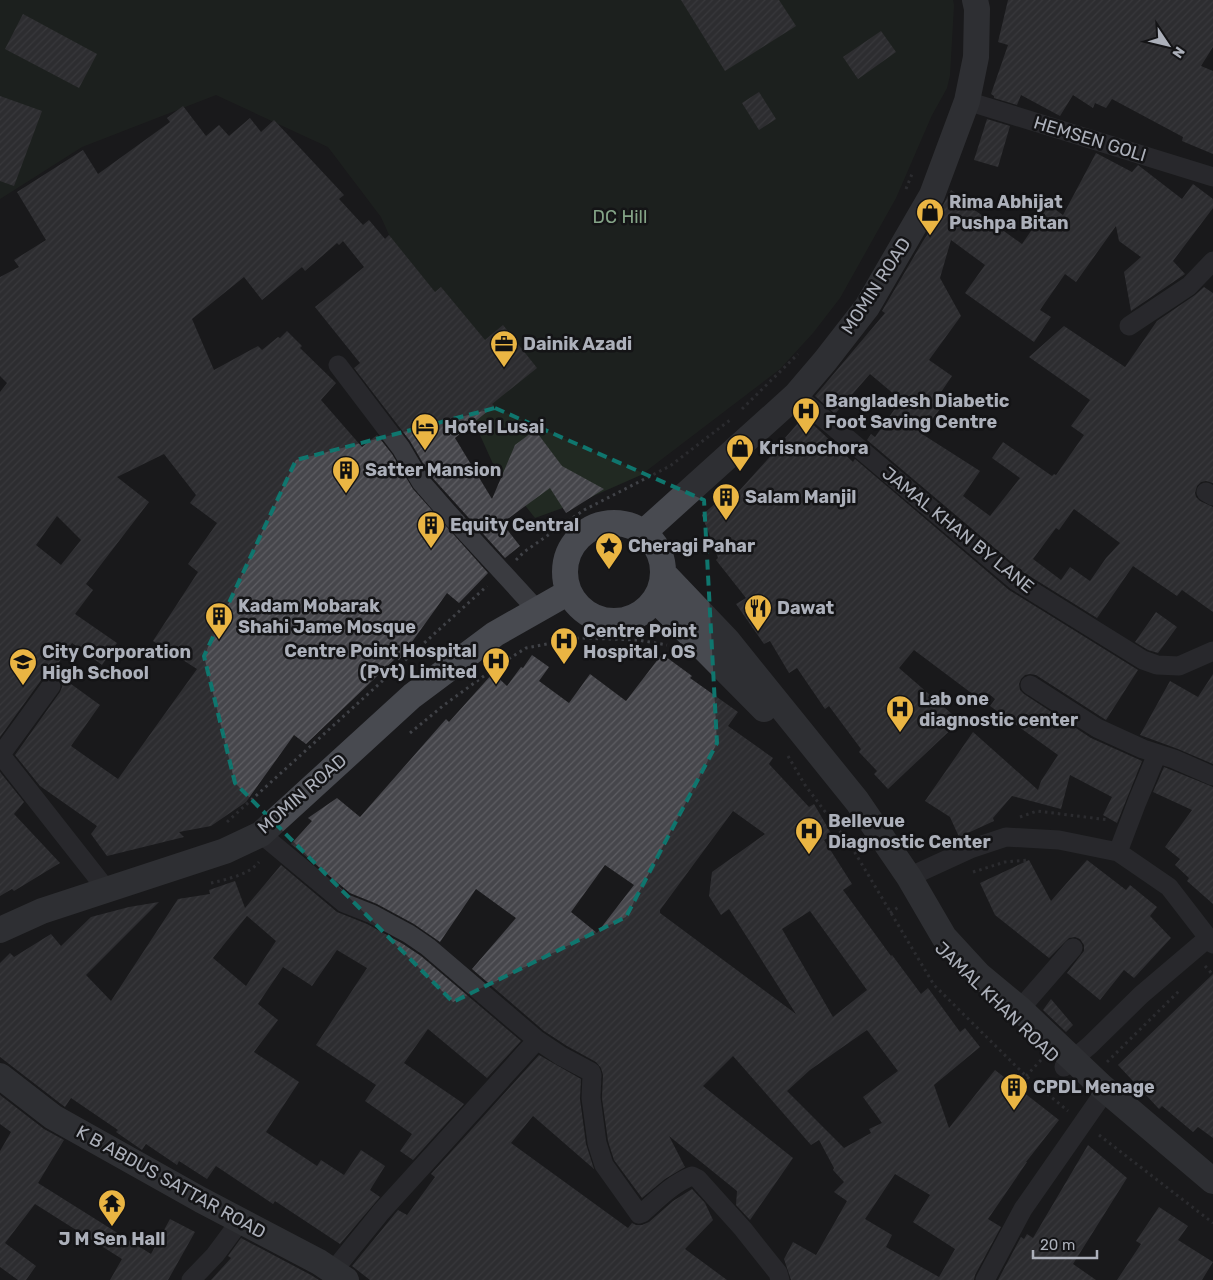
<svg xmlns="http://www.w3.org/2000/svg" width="1213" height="1280" viewBox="0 0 1213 1280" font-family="Rubik,sans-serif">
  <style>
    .park { fill: #212922 }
    .building { fill: url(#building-hatch); fill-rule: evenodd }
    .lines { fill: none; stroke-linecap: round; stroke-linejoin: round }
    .path { stroke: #404247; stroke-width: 3; stroke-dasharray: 2.5 4; stroke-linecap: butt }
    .street { stroke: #3a3b40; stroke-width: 19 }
    .secondary { stroke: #484a50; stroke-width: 26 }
    .marked { fill: none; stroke: #0f766e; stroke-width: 4; stroke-dasharray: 10 6; stroke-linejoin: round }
    .labels { text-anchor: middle; stroke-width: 5; stroke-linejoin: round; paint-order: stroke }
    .street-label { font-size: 18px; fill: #acb0ba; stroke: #141416 }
    .poi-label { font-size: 18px; font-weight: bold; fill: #acb0ba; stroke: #141416; text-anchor: start }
    .park-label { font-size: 18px; fill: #84a487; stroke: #141416 }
  </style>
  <defs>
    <pattern id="building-hatch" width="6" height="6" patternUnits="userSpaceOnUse" patternTransform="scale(1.25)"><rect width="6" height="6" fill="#46464b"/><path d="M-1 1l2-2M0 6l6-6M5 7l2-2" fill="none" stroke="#5e5e63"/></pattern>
  </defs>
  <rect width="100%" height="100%" fill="#19191b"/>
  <!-- park -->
  <path class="park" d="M0,0H953L954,5L950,75L947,88L932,115L896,198L840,298L813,333L780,369L641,475L582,501L535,518L494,466L381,217L328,147L216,95L82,147L0,199Z"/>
  <!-- building -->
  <path class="building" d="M681,0H779L796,26L725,71Z
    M1008,0H1213V47L1201,66L1213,71V154L1182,141L1183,137L1112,99L1106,108L1095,103L1093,108L1073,95L1060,116L1021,95L1017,105L994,98V96L991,94L1008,45L998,42Z
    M23,14L97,54L79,88L5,49Z
    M881,31L896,52L858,79L843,57Z
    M759,92L776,119L759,130L742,103Z
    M0,96L42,111L14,186L0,181Z
    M183,106L206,136L219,125L229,136L250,118L261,132L274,120L344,195L339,199L363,225L369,220L385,239L389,235L435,292L441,287L485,340L503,325L537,368L492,404L494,406L455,438L492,499L515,445L535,430L562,466L604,489L566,513L550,488L502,523L520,546L505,558L430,475L410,441L354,368L360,363L315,307L364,267L343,241L339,245L337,243L305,271L302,267L262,300L244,277L192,319L214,370L258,346L262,350L278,337L280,338L287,331L302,346L300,348L336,383L321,400L362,447L377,435L392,454L413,489L488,573L459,603L447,593L399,660L396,658L306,744L294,735L246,802L211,826L179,832L184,837L107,856L91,834L97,826L40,786L15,755L60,692L62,687L61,681L58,677L52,675L46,676L42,679L0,737V392L7,383L0,376V277L19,267L14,260L46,240L17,192L83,150L98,174L170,122L167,118ZM164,454L196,495L190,503L217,523L188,564L198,572L153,641L197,669L118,779L71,746L100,705L53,671L72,643L102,665L117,643L75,614L93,590L86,584L149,502L117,477ZM57,516L81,540L61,565L36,545Z
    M987,119L1010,126L998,167L974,160Z
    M1096,153L1132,172L1138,165L1182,199L1193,184L1213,199V208L1173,261L1185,274L1131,311L1124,272L1141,257L1119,241L1116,226L1076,282L1065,274L1040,310L1051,317L1034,342L965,293L985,265L951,240L940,278L961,316L929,360L952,376L935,401L942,406L922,434L980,471L963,496L990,516L1020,478L992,458L1003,442L1052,476L1054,474L1056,475L1084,435L1071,426L1090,400L1029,357L1064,326L1125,367L1157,321L1195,295L1204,287L1213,293V483L1206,481L1201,482L1197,486L1195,493L1196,497L1200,501L1213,507V612L1182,590L1177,596L1133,566L1097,618L1023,572L867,440L871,434L875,437L901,400L870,374L835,414L815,396L885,313L882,311L923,241L934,225L933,224L951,190L971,204L969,206L1022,244L1049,205L1063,215ZM1074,509L1120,543L1106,558L1090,581L1070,567L1061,580L1033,559L1056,528L1059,530Z
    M804,416L853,462L855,459L1009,590L1138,670L1106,720L1036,675L1030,674L1025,675L1021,679L1019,684L1020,690L1024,694L1091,738L1142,761L1117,823L1103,815L1112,797L1070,775L1061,809L1012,796L993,818L994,821L959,837L950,817L925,801L973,732L1038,790L1041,781L1058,755L990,706L995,699L989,694L982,701L914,650L899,668L960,721L888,789L874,774L877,771L859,752L861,749L829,706L825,709L797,668L789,673L770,641L764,644L736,604L746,598L716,560L718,558L702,515L725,495L730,501L786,439L785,438Z
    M1156,612L1177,627L1158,653L1148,650L1135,642Z
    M662,654L692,676L690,678L738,712L728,726L773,758L769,764L809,807L814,804L832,835L824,840L852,884L843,890L891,956L892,955L921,994L928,988L960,1032L965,1028L980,1047L934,1085L949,1128L995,1070L1059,1120L1026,1162H1027L988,1219L1001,1227L975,1275L974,1280H791L784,1259L793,1242L816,1255L847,1201L834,1192L844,1182L833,1170L834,1168L819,1140L811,1145L733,1056L703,1086L793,1158L750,1220L736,1205L737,1191L669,1136L685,1167L665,1179L642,1198L614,1160L608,1141L602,1098L603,1075L601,1068L596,1062L567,1046L544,1031L472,969L516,918L476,889L440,942L414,924L377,904L350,893L291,844L312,821L308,818L337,798L360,817L446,719L449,722L493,673L507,686L521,667L523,668L532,655L549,667L539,681L569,703L590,674L626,701ZM733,811L765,834L712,872L709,896L721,915L729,909L796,1014L660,913V910ZM605,865L634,885L597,933L571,912ZM810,911L867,990L833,1017L782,929ZM867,1030L898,1071L863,1097L882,1123L869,1129L871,1133L844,1148L787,1091L810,1070ZM895,1174L930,1195L913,1222L955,1249L939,1277L886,1247L892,1235L865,1219Z
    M1213,674V764L1178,749L1140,735L1170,681L1198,697Z
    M1164,767L1213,787V904L1187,881L1189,878L1175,865L1180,859L1165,847L1192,810L1153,792Z
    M0,772L24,802L14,814L60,863L14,891L12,889L0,896Z
    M1029,860L1051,901L1087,860L1126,890L1130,885L1157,907L1150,916L1171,938L1134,978L1124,970L1100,1000L1067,973L1084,951V945L1080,939L1075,937L1069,938L1049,958L995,915L980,883Z
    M281,865L337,912L367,924L403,944L421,956L521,1041L487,1078L428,1029L404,1063L464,1104L413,1160L400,1151L412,1134L365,1101L376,1085L316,1045L367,968L337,950L312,986L283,967L258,1004L278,1020L254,1052L299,1082L266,1132L317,1166L321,1160L344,1175L361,1150L385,1166L370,1190L380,1197L340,1244L275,1201L273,1204L216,1166L207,1179L179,1161L177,1165L146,1144L142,1150L116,1132L118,1130L71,1098L65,1107L61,1104L0,1057V963L10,953L14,957L51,934L61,946L91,917L129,907L159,902L86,975L111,1001L178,899L210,894L209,890L235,881L245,908ZM247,916L276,941L246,986L213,958Z
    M1213,974V1138L1198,1127L1193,1132L1162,1106L1159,1109L1118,1065Z
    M1051,999L1073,1025L1066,1032L1043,1010Z
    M539,1055L581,1079L580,1099L586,1144L594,1169L533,1116L511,1143L628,1228L632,1223L636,1225H642L649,1222L673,1201L692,1189L705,1203L713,1220L685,1249L727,1280H370L352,1266L398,1210L407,1215L435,1177L431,1174Z
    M0,1095L44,1129L64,1140L38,1183L151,1254L170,1219L195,1232L168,1280H110L122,1259L35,1204L5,1243L36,1266L26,1280H18L0,1267V1151L11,1132L0,1124Z
    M1088,1145L1127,1178L1073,1264L1096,1280H998L1021,1237L1024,1239L1027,1234L1033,1238Z
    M1159,1207L1188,1226L1178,1240L1213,1262L1202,1280H1117L1141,1244L1136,1241Z
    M241,1238L311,1275L319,1280H211L231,1258L228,1256Z"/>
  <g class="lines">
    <!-- path -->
    <path class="path" d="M906,189L912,174
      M742,409L798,354
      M516,560L524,552L584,510L670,466L730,420
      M410,733L444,705L499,665L526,648L579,638L638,640L667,645
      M788,756L805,785L851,846L934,985L1026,1076L1068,1111
      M1020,817L1037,811L1109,820
      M227,822L487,586
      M973,872L1005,862L1028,860
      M211,883C228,879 248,875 259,862
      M890,913L900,906
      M1205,966L1213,975
      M1107,1062L1181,989
      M1026,1076L1041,1060
      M1099,1135L1213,1223"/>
    <!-- street -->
    <path class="street" d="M967,101L1213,177
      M1129,326L1189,286L1213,261
      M338,365L401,448L421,482L448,513L537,610
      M796,395L1016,581L1143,660L1157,665L1179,666L1213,651
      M1206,492L1213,496
      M1030,685L1097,728L1143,749L1174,759L1213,776
      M51,686L2,753L4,759L107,890
      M261,834L344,903L372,914L409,934L428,947L537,1040L561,1056L591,1072L592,1075L591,1098L597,1143L604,1165L639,1214L642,1213C658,1199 672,1184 692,1176L698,1179L743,1229L778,1273L780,1280
      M1118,852L1137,802L1157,754
      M909,877L970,849L1006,837L1059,840L1118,852L1169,887L1213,944
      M1020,1009L1073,948
      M1064,1067L1090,1045L1141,995L1208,938
      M333,1271L381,1212L537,1040
      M191,1280L215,1255L241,1220
      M985,1280L1023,1209L1101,1097"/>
    <!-- secondary -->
    <path class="secondary" d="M565 572a49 49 0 1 1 98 0a49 49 0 1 1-98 0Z
      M644,532L796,395L825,361L867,307L932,195L967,101L976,57L977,9L975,0
      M664,574L727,640L857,801L909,877L944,937L979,975L1020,1009L1101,1086L1213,1181
      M656,600L764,709
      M0,930L42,911L225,851L261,834L412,696L495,634L569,592
      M0,1076L53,1117L201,1200L319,1262L346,1280"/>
  </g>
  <!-- marked area -->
  <path d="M0 0H1213V1280H0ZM495,408L704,500L717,743L626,917L453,1002L235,783L204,656L296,460Z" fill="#19191b" fill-opacity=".55" fill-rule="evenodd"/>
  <path class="marked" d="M495,408L704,500L717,743L626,917L453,1002L235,783L204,656L296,460Z"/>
  <!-- icons -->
  <defs>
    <g id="shop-pin" transform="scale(1.4375)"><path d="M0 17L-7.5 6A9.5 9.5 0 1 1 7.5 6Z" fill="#eab543" stroke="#141416"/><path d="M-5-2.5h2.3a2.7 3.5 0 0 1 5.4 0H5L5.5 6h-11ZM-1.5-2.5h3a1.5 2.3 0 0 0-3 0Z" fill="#111"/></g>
    <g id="office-pin" transform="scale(1.4375)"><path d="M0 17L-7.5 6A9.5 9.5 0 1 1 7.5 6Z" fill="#eab543" stroke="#141416"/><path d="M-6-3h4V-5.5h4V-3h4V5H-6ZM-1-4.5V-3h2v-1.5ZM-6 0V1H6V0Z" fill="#111"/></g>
    <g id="hospital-pin" transform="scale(1.4375)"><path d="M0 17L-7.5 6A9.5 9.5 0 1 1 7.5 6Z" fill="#eab543" stroke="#141416"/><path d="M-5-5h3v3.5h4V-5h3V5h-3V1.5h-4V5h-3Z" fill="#111"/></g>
    <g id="hotel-pin" transform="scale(1.4375)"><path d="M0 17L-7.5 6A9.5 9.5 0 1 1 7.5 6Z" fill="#eab543" stroke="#141416"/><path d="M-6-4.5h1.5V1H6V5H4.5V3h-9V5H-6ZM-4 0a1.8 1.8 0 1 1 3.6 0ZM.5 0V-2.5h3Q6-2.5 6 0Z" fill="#111"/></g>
    <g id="building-pin" transform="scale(1.4375)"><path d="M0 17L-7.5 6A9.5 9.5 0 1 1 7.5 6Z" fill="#eab543" stroke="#141416"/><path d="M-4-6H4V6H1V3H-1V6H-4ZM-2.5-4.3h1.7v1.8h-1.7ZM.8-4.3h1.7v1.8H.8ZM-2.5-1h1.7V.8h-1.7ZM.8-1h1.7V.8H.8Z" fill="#111"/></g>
    <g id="sight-pin" transform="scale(1.4375)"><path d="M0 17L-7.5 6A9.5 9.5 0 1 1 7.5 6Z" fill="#eab543" stroke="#141416"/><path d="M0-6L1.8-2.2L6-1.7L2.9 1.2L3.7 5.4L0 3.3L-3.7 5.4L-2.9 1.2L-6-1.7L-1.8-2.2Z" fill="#111"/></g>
    <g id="restaurant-pin" transform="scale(1.4375)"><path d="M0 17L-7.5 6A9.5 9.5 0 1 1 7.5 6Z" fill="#eab543" stroke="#141416"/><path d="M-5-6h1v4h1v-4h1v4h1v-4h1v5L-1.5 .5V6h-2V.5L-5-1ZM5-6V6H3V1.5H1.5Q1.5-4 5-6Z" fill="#111"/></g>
    <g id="school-pin" transform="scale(1.4375)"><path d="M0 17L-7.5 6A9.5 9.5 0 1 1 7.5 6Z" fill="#eab543" stroke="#141416"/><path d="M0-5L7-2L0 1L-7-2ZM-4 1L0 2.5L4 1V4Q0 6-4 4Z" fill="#111"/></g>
    <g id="temple-pin" transform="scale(1.4375)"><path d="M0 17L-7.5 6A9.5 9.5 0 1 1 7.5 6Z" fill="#eab543" stroke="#141416"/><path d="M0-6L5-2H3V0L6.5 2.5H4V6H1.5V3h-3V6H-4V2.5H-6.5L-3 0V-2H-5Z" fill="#111"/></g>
  </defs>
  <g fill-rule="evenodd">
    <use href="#shop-pin" x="930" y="212"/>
    <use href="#office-pin" x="504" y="344"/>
    <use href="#hospital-pin" x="806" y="411"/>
    <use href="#hotel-pin" x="425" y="427"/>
    <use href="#shop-pin" x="740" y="448"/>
    <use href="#building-pin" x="346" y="470"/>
    <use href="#building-pin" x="726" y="497"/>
    <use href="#building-pin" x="431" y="525"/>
    <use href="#sight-pin" x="609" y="546"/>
    <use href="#restaurant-pin" x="758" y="608"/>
    <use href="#building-pin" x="219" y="616"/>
    <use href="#hospital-pin" x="564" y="641"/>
    <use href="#hospital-pin" x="496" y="661"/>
    <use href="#school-pin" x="23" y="662"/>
    <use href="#hospital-pin" x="900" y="709"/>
    <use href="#hospital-pin" x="809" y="831"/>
    <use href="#building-pin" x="1014" y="1087"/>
    <use href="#temple-pin" x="112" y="1203"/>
  </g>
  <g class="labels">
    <!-- street labels -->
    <g class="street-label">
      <text transform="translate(1090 139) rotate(17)" y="6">HEMSEN GOLI</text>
      <text transform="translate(876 286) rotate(-57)" y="6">MOMIN ROAD</text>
      <text transform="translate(958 530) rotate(39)" y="6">JAMAL KHAN BY LANE</text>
      <text transform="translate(302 794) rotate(-41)" y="6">MOMIN ROAD</text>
      <text transform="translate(997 1002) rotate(44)" y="6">JAMAL KHAN ROAD</text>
      <text transform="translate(171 1182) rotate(29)" y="6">K B ABDUS SATTAR ROAD</text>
    </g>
    <!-- poi labels -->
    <g class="poi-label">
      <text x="949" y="208">Rima Abhijat<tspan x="949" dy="21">Pushpa Bitan</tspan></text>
      <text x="523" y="350">Dainik Azadi</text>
      <text x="825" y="407">Bangladesh Diabetic<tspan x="825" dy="21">Foot Saving Centre</tspan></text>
      <text x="444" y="433">Hotel Lusai</text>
      <text x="759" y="454">Krisnochora</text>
      <text x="365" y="476">Satter Mansion</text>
      <text x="745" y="503">Salam Manjil</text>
      <text x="450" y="531">Equity Central</text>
      <text x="628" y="552">Cheragi Pahar</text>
      <text x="238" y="612">Kadam Mobarak<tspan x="238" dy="21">Shahi Jame Mosque</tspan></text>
      <text x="777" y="614">Dawat</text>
      <text x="583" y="637">Centre Point<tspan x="583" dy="21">Hospital , OS</tspan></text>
      <text x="477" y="657" text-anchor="end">Centre Point Hospital<tspan x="477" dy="21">(Pvt) Limited</tspan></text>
      <text x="42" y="658">City Corporation<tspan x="42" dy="21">High School</tspan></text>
      <text x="919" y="705">Lab one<tspan x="919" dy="21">diagnostic center</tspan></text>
      <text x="828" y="827">Bellevue<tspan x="828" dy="21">Diagnostic Center</tspan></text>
      <text x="1033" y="1093">CPDL Menage</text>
      <text x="112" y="1245" text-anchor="middle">J M Sen Hall</text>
    </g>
    <!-- park labels -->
    <g class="park-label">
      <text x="620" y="223">DC Hill</text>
    </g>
  </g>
  <!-- north arrow -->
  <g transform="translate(1168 45) rotate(125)" stroke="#141416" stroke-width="4" paint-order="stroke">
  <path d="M0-4L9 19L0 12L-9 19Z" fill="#acb0ba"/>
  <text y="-8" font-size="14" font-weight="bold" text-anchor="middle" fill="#acb0ba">N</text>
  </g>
  <!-- scale -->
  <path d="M1033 1250v8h64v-8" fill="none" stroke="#acb0ba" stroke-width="2.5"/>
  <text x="1040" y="1250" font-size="15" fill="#acb0ba" stroke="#141416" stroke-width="4" paint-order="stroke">20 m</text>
</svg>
